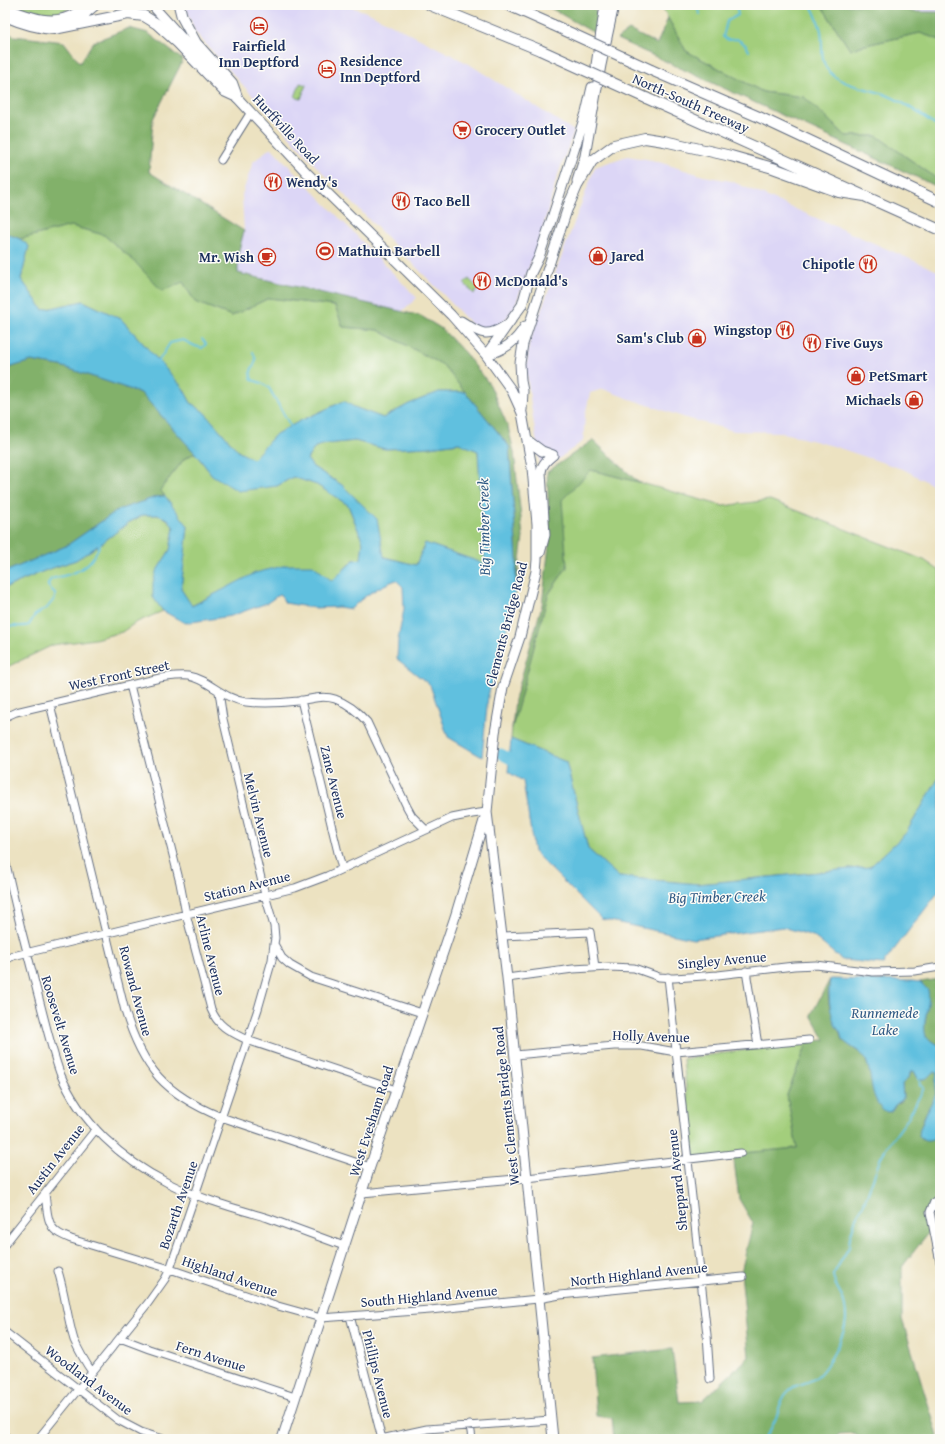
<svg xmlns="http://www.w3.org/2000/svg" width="945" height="1444" viewBox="0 0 945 1444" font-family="'Gentium Book Plus',serif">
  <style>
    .built { fill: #dcd6f6 }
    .green { fill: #a3ce7b; stroke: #5f7e6c }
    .forest { fill: #82b16b; stroke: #4e7064 }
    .water { fill: #61c0df; stroke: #3e789e; fill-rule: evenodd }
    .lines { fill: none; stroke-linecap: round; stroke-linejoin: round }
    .stream { stroke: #61c0df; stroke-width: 2 }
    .river { stroke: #61c0df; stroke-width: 11 }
    .minor-casing { stroke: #646e81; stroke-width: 9 }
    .major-casing { stroke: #646e81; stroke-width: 11 }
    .highway-casing { stroke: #646e81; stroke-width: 12 }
    .minor { stroke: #fff; stroke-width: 7 }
    .major { stroke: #fff; stroke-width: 9 }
    .highway { stroke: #fff; stroke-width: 10 }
    .highway-bridge-casing { stroke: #646e81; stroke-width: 12; stroke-linecap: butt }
    .highway-bridge { stroke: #fff; stroke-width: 10 }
    .labels { text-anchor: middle; stroke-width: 3; stroke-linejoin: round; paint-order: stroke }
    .poi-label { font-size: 14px; font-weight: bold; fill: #1b2f5e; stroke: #fdfcf7; text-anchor: start }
    .street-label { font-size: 14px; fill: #1b2f5e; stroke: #fdfcf7 }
    .water-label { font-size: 15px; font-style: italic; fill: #305a85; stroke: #fdfcf7 }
  </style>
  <rect width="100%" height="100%" fill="#fdfcf7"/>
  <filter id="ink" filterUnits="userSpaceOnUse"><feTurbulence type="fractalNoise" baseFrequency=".025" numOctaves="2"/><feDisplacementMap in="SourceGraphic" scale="8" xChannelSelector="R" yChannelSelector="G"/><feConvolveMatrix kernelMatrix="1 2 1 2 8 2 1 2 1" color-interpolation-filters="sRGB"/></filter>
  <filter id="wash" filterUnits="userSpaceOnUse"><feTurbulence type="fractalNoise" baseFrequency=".012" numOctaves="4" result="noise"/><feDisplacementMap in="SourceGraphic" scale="16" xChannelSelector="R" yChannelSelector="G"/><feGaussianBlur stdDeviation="0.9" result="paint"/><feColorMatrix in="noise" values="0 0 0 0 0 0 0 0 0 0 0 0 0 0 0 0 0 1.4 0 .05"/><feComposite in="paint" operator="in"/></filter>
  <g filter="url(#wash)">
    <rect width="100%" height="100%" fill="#ece2c1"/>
    <!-- built -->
    <path class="built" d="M185,5H346L369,13L469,64L574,131L556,180L542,232L515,306L505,320L495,329L481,331L472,325L440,291L317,167L195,32Z
      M900,5H940V12L914,11Z
      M271,147L284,161L417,298L401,312L237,273L238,254L244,231L242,195L253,162Z
      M627,156L652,160L704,176L731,181L940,272V489L905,470L833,446L780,432L734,431L686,418L627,398L603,389L590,393L585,416L583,441L541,472L526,370L529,343L595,167Z"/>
    <!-- green -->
    <path class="green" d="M13,5H74C56,20 33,12 13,5Z
      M661,5H821L850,50L861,46L920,33L940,40V178H936L877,136H846L804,97L763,92L686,51Z
      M300,83L306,85L301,99L295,97Z
      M71,226L104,235L133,260L183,282L195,302L232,316L269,298L335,306L343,327L378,330L443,365L465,392H439L409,404L383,418L354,407L344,401L300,421L276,434L253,460L239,452L204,412L191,403L183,388L121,319L83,301L43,310L21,279L29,246L20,239Z
      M469,279L479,289L474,294L464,283Z
      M355,441L386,449L429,447L459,443L478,451L485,564L425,543L416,565L384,557L381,544L342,485L313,467L307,459L315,447L326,444Z
      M195,453L212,475L277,486L293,477L317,485L348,505L363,542L361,560H353L332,582L246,579L191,606L181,589L188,526L160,490L185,458Z
      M591,470L638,482L723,506L770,500L924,560L940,571V776L906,833L870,867L698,884L619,877L588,849L566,762L511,739L512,728L548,595L567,567L561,500Z
      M143,515C159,515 165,514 174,528L170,550L156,572L153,597L163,611L135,623L122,632L95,639L53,645L5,668V588L44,571L76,560L102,543L128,523Z
      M808,1041L787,1095L797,1148L734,1154V1159L694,1164L683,1059Z"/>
    <!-- forest -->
    <path class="forest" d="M545,5H591L598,14L596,34Z
      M821,5H899L912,12H940V40L920,33L861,46L850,50Z
      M668,18L686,51L763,92L804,97L846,136H877L936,178H940V188L617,39L629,30L657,44Z
      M129,28L148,33L183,60L153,119L149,172L244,231L238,254V273L421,316L442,329L464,352L490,385L508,427L514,452L523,537L514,604L517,559L509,446L443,365L378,330L343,327L335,306L269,298L232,316L195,302L183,282L162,291L133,260L104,235L71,226L20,239L5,233V31L14,36L64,42L80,63L93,42Z
      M31,361L61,366L141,393L195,453L185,458L160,490L165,496L156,497L118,510L66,546L5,572V369Z
      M593,440L638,482L591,470L562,500L567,567L548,595L512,728L515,700L542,605L550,537L547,472Z
      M830,979L828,992L829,1004L836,1025L839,1031L842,1040L864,1056L887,1112L891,1111L895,1105L902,1101L903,1096L902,1084L909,1077L912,1071H914L919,1080L929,1076L933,1072L935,1071L937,1074L935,1088L936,1094C929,1112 918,1118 922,1140C929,1142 935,1139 940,1135V1197L926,1210L928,1233L902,1267V1319L938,1436L937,1439H863L853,1433L839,1434L835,1439H614L612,1418L596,1416L592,1358L672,1349L679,1402L702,1401L749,1357L741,1272L753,1223L739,1199L733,1154L797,1148L787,1095L808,1041L825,1040L811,1015Z
      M940,979V1046L926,1037L924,1032L928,999V990L920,982Z"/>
    <!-- water -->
    <path class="water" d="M5,233L20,239L29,246L21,279L43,310L83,301L121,319L183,388L191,403L204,412L239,452L253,459L276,434L300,421L344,401L354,407L383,418L409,404L439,392H465L509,446L517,559L514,604L488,696L482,757L448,737L430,685L397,659L398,640L404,609L403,587L396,580C380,586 363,596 351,609L339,607L314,608L285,603L280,594L267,603L231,616L185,623L163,611L153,597V583L156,572L170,550L174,528L168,519L158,515H143L128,523L102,543L76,560L44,571L5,588V572L66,546L118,510L156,497L165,496L188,526L181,589L192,606L255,573L287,565H313L332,581L354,560L361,559L363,542L348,505L317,485L293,477L277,486L238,491L212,475L195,453L141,393L61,366L31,361L5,369ZM355,441L385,449L429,447L459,443L478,451L485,564L425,543L416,565L384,557L377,519L342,485L313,467L307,459L315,447L326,444Z
      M511,739L566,762L588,849L619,877L698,884L870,867L906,833L940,776V890L883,964L842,960L813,936L783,927L693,939L601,919L534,852L523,781L508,772Z
      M830,979L912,981L920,982L928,990C931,1005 921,1022 926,1037L940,1046V1135C934,1140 925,1145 919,1136L920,1129L927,1111L936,1094L935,1087L937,1073L933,1072L927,1078L919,1080L914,1071H911L908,1078L902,1084L903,1099L895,1105L891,1111L887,1112C869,1102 873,1077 866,1060C861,1050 850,1048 843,1040C841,1038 841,1034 840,1032C838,1029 836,1027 835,1024C829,1009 828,994 830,979Z"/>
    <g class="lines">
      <!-- stream -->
      <path class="stream" d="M696,5L700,14
        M736,5L738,15L727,21L723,37L728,40L737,39L746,45L749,51
        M811,5C815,13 819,22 821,31C823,42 820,59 827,69C840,87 872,88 891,97C909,105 924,117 940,128
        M937,126L940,120
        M253,352L256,360C254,368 248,369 252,380L262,383L269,388L291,427
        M158,362L170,343L183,340L195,346L202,348L206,344L202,339
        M5,628C13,624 21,628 29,625L35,615L47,608L55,598V593L48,586V584L51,579C58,577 64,576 70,574C86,569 94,559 100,544
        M764,1439C769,1433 773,1425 776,1418C779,1409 780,1403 785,1395C795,1382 802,1386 814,1379C827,1370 846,1334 846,1318C846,1311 845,1303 842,1297C839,1289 833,1283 833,1275L849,1247L850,1237L856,1218L864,1203L881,1157L887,1147L908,1118L924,1088L920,1085L919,1078"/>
      <!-- river -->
      <path class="river" d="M501,754L522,765"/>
    </g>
  </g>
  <g filter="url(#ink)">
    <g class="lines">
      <!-- minor casing -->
      <g class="minor-casing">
        <path id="minor" d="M221,160L251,112
          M130,685L180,883L186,914L211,1009C218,1027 231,1032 247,1040L396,1090
          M219,692L223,719L265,895L274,926L275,938L274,944L282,958L290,965L311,977L422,1013
          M301,700L342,869
          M50,704L125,1011C143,1069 165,1094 221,1117L370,1167
          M5,717L16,712L160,678C169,677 178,675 188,676C208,679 223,699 246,702C264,704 281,703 298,701C310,699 323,695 335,699C347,703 359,713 367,722L407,807L412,816L426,830
          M5,860C15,905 26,950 38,995C45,1021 51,1048 60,1073C80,1122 122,1160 168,1183C200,1199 234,1208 268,1218C293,1227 319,1237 344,1246
          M502,936L590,932L595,967
          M5,960L13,956L295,888L327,876L452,818L472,814L487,812
          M746,971L758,1045
          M668,977L707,1335L710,1379
          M507,978L573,969L609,967L634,968L659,977L674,978L718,975L794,966L816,965L873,972L915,971L940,967
          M515,1055L614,1046H642L676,1052L809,1040
          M362,1193L527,1178L741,1153
          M45,1194C47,1205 46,1225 57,1232C61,1235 66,1237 71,1239L170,1269L278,1306L321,1318L430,1310L538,1299L560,1295L743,1277
          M940,1197L934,1202L930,1212L940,1262
          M5,1244L96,1129
          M58,1271C65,1293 67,1317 74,1340C79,1351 85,1362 92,1372
          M350,1316L382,1439
          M5,1332L118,1420L141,1432L163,1439
          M120,1338L149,1349L295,1397
          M470,1425L472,1439
          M5,1436L9,1439
          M38,1439L148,1303L165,1279L170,1269L258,1009L272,960L274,944
          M381,1439L427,1429L551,1420"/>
      </g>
      <!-- major casing -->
      <g class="major-casing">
        <path id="major" d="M152,5L191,48L308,174L451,315L486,355L512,391L522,413L532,468L537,524V560L536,571L520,637L503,687L495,733L487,812L507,978L553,1439
          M596,65L605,5
          M577,181L585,156L601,65L614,5
          M461,321C479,332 485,339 505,326
          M486,355L522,305L531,273L539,257L554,212L586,113L592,87
          M486,355C504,350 515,343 525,326
          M522,410L523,391L521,381L520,363L523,344L570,201
          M527,440L542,451L553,455
          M540,553L545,535L541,472C542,464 547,460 553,455
          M282,1439L370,1167L455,917L485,817"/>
      </g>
      <!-- highway casing -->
      <g class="highway-casing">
        <path id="highway" d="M179,5L182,17L196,43L232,83L237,97
          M430,5L540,50
          M508,5L553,25
          M605,5V6
          M5,8C26,16 53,28 75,14C78,12 81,8 84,5
          M5,16C21,23 36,28 54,29L128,14L144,16L157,24L178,43L224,91L237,97
          M71,25L95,5
          M651,70L759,117L940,202
          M646,98L940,230
          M568,207L577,186L592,161L614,145L645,138L664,141L731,156L773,168L839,192L865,196"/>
      </g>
      <!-- minor -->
      <use href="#minor" class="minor"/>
      <!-- major -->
      <use href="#major" class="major"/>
      <!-- highway -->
      <use href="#highway" class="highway"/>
      <!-- highway-bridge casing -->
      <g class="highway-bridge-casing">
        <path id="highway-bridge" d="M553,25L651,70
          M540,50L646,98"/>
      </g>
      <!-- highway-bridge -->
      <use href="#highway-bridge" class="highway-bridge"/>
    </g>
  </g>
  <!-- icons -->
  <defs>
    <g id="hotel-ring" transform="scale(0.9)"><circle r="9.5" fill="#fdfcf7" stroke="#c8321e" stroke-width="1.5"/><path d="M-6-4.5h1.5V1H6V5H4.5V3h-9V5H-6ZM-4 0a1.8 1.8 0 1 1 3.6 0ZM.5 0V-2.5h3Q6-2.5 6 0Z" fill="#c8321e"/></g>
    <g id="supermarket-ring" transform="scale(0.9)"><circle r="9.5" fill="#fdfcf7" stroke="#c8321e" stroke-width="1.5"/><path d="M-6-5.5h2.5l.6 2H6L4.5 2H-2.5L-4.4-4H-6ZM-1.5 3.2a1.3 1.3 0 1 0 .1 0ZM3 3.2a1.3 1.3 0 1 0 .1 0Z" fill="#c8321e"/></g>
    <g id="restaurant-ring" transform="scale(0.9)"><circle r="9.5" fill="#fdfcf7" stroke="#c8321e" stroke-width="1.5"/><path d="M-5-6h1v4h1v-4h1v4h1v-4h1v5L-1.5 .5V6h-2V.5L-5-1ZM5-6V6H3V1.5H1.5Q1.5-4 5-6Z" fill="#c8321e"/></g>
    <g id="stadium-ring" transform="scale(0.9)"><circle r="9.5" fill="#fdfcf7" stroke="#c8321e" stroke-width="1.5"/><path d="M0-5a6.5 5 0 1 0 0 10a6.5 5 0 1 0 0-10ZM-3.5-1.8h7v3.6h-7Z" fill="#c8321e"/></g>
    <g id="shop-ring" transform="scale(0.9)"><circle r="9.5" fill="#fdfcf7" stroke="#c8321e" stroke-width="1.5"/><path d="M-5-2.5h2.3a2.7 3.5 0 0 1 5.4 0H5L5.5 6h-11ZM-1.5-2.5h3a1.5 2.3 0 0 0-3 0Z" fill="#c8321e"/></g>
    <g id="cafe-ring" transform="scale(0.9)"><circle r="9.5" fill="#fdfcf7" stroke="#c8321e" stroke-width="1.5"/><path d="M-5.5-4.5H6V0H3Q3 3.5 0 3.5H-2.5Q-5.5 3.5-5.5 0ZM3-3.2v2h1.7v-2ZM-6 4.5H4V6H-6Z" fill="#c8321e"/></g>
  </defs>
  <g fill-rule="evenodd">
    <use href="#hotel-ring" x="259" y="26"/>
    <use href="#hotel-ring" x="327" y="69"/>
    <use href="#supermarket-ring" x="462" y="130"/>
    <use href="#restaurant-ring" x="273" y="182"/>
    <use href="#restaurant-ring" x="401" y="201"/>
    <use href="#stadium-ring" x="325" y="251"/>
    <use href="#shop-ring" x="598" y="256"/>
    <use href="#cafe-ring" x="267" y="257"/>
    <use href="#restaurant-ring" x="868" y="264"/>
    <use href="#restaurant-ring" x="482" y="281"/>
    <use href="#restaurant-ring" x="785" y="330"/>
    <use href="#shop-ring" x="697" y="338"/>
    <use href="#restaurant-ring" x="812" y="343"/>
    <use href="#shop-ring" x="856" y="376"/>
    <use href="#shop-ring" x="914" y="400"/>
  </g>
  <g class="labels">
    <!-- poi labels -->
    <g class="poi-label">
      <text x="259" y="51" text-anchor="middle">Fairfield<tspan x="259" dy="16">Inn Deptford</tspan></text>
      <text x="340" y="66">Residence<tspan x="340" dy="16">Inn Deptford</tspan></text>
      <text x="475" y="135">Grocery Outlet</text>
      <text x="286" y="187">Wendy's</text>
      <text x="414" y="206">Taco Bell</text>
      <text x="338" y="256">Mathuin Barbell</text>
      <text x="611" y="261">Jared</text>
      <text x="254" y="262" text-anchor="end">Mr. Wish</text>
      <text x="855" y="269" text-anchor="end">Chipotle</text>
      <text x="495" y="286">McDonald's</text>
      <text x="772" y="335" text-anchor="end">Wingstop</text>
      <text x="684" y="343" text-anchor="end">Sam's Club</text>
      <text x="825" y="348">Five Guys</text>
      <text x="869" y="381">PetSmart</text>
      <text x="901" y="405" text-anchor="end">Michaels</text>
    </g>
    <!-- street labels -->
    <g class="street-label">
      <text transform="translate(691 103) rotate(24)" y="5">North-South Freeway</text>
      <text transform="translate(286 129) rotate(47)" y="5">Hurffville Road</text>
      <text transform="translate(506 624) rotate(-75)" y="5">Clements Bridge Road</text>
      <text transform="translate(119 675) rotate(-12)" y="5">West Front Street</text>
      <text transform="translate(334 782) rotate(76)" y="5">Zane Avenue</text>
      <text transform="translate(259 815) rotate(76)" y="5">Melvin Avenue</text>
      <text transform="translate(247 886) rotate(-14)" y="5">Station Avenue</text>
      <text transform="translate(211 955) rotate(76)" y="5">Arline Avenue</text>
      <text transform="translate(722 960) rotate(-5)" y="5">Singley Avenue</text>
      <text transform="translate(136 991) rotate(75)" y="5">Rowand Avenue</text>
      <text transform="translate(61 1025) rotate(73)" y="5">Roosevelt Avenue</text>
      <text transform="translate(651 1036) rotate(2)" y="5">Holly Avenue</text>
      <text transform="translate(506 1106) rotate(-96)" y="5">West Clements Bridge Road</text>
      <text transform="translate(371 1121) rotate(-72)" y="5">West Evesham Road</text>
      <text transform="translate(55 1159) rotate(-52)" y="5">Austin Avenue</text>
      <text transform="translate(677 1180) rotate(-96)" y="5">Sheppard Avenue</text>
      <text transform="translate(178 1205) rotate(-71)" y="5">Bozarth Avenue</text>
      <text transform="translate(639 1274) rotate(-6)" y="5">North Highland Avenue</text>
      <text transform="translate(230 1276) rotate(19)" y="5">Highland Avenue</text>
      <text transform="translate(429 1296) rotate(-5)" y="5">South Highland Avenue</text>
      <text transform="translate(211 1356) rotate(18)" y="5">Fern Avenue</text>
      <text transform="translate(378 1374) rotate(76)" y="5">Phillips Avenue</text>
      <text transform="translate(89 1380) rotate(37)" y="5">Woodland Avenue</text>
    </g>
    <!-- water labels -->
    <g class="water-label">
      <text transform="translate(484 527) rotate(-91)" y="5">Big Timber Creek</text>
      <text transform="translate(717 897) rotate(-1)" y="5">Big Timber Creek</text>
      <text x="885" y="1018">Runnemede<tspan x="885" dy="17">Lake</tspan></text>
    </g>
  </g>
  <!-- margin -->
  <rect width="945" height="1444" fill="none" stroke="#fdfcf7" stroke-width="20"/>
</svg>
